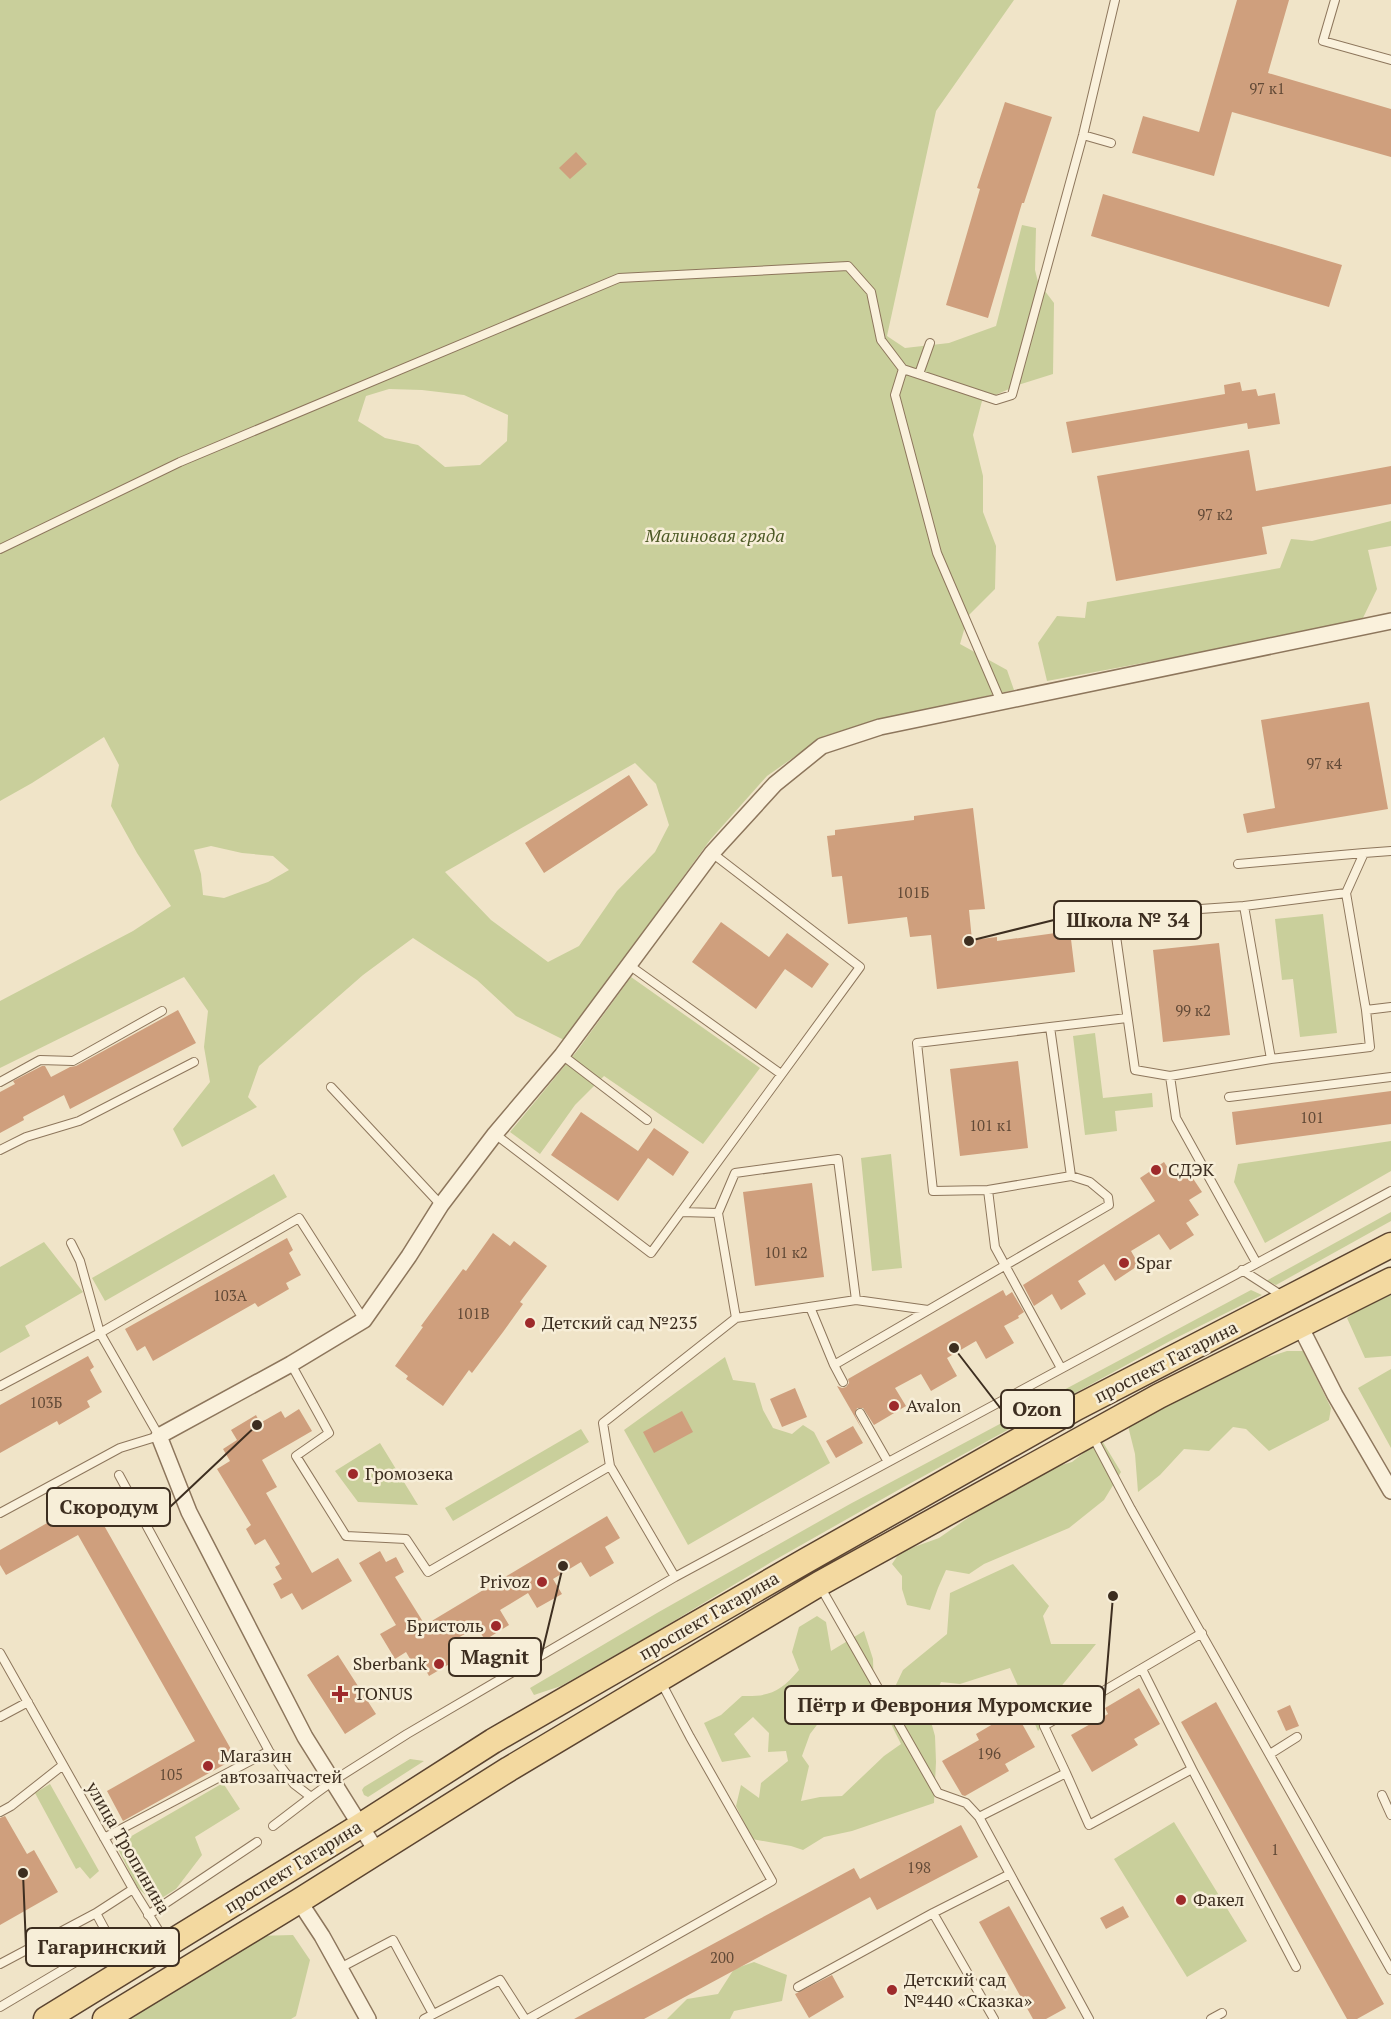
<svg xmlns="http://www.w3.org/2000/svg" width="1391" height="2019" viewBox="0 0 1391 2019" font-family="'PT Serif',serif">
  <style>
    .green { fill: #c9cf9b; fill-rule: evenodd }
    .building { fill: #cf9f7d }
    .lines { fill: none; stroke-linecap: round; stroke-linejoin: round }
    .service-casing { stroke: #8d765c; stroke-width: 10 }
    .minor-casing { stroke: #8d765c; stroke-width: 18 }
    .primary-casing { stroke: #5b4430; stroke-width: 27 }
    .service { stroke: #faf1dc; stroke-width: 8 }
    .minor { stroke: #faf1dc; stroke-width: 15 }
    .primary { stroke: #f3d9a0; stroke-width: 24 }
    .poi-dot { fill: #9e2a2b; stroke: #f7eed8; stroke-width: 2 }
    .labels { text-anchor: middle; stroke-width: 5; stroke-linejoin: round; paint-order: stroke }
    .number-label { font-size: 15px; fill: #624a37 }
    .park-label { font-size: 18px; font-style: italic; fill: #4d5a26; stroke: #f7eed8 }
    .poi-label { font-size: 18px; fill: #3d2e20; stroke: #f7eed8; text-anchor: start }
    .street-label { font-size: 18px; fill: #3d2e20; stroke: #f7eed8 }
    .leader { fill: none; stroke: #3d2e20; stroke-width: 2 }
    .callout-dot { fill: #3d2e20; stroke: #f7eed8; stroke-width: 2 }
    .callout { fill: #f7eed8; stroke: #3d2e20; stroke-width: 2 }
    .callout-label { font-size: 20px; text-anchor: middle; font-weight: bold; fill: #3d2e20 }
  </style>
  <rect width="100%" height="100%" fill="#f0e4c8"/>
  <!-- green -->
  <path class="green" d="M0,0H1014L936,111L887,336L905,348L949,343L996,326L1022,225L1036,228L1035,270L1038,282L1054,303L1053,374L1018,385L982,401L973,435L983,476V512L996,546L995,589L968,616L960,644L1007,670L1014,690L877,720L824,736L767,776L710,840L564,1040L516,1016L477,980L413,938L363,975L259,1066L248,1097L257,1107L182,1147L173,1129L210,1082L204,1047L208,1011L184,977L0,1068V1001L133,931L171,906L137,853L111,806L119,765L104,737L32,783L0,801ZM389,389L422,390L464,395L508,415L507,441L480,465L445,467L418,445L385,438L358,421L366,396ZM635,763L656,784L669,825L655,852L617,891L579,946L548,962L491,920L445,872ZM211,846L242,853L273,856L289,870L268,882L224,898L203,895L201,874L194,850Z
    M1391,521V546L1368,550L1377,589L1361,622L1047,681L1038,643L1057,616L1085,618L1087,602L1280,568L1291,539L1312,541Z
    M1323,914L1337,1033L1300,1037L1293,979L1282,980L1275,919Z
    M631,977L760,1068L703,1144L604,1076L575,1105L540,1154L510,1132L577,1051Z
    M1095,1033L1103,1098L1152,1093L1153,1107L1115,1111L1117,1131L1085,1135L1073,1036Z
    M1391,1141V1171L1265,1243L1234,1182L1238,1164Z
    M891,1154L902,1268L872,1271L861,1158Z
    M274,1174L287,1197L105,1301L92,1278Z
    M1391,1212V1221L1276,1285L1266,1281Z
    M44,1242L83,1292L25,1326L30,1336L0,1353V1267Z
    M1251,1290L1262,1295L1170,1341L900,1489L773,1561L654,1633L561,1686L534,1695L530,1688L657,1613L850,1504Z
    M1391,1291V1356L1365,1358L1347,1318L1366,1304Z
    M1287,1351H1303L1331,1408L1329,1420L1269,1451L1246,1429L1233,1427L1209,1451L1184,1449L1160,1475L1138,1492L1135,1454L1128,1426L1256,1361Z
    M725,1357L733,1380L755,1383L763,1410L773,1428L792,1434L803,1425L814,1432L830,1463L688,1545L624,1430Z
    M1391,1369V1448L1358,1388Z
    M581,1429L589,1442L453,1521L445,1508Z
    M1101,1439L1121,1472L1104,1500L1069,1528L984,1564L969,1574L946,1570L938,1588L930,1610L907,1605L902,1589V1576L892,1564L900,1552L939,1538L1005,1492L1041,1471L1072,1462Z
    M380,1443L418,1505L358,1502L335,1471Z
    M1013,1564L1049,1606L1043,1616L1051,1644H1096L1054,1695L1050,1718L1038,1731L1010,1668L960,1684L941,1682L928,1711L935,1736L936,1762L934,1803L852,1831L824,1837L803,1850L791,1846L752,1839L736,1806L741,1785L759,1798L761,1783L788,1761L786,1751L768,1752L769,1733L753,1717L734,1734L751,1757L722,1762L704,1723L721,1715L742,1696C770,1697 781,1691 799,1670L792,1652L799,1627L817,1616L826,1622L831,1651L864,1631L873,1659L874,1698L836,1700L810,1734L802,1756L809,1766L801,1801L820,1797L842,1796L884,1756L901,1744L884,1710L903,1670L947,1634L950,1593Z
    M410,1759L424,1761L368,1797L364,1795L362,1790L364,1787Z
    M223,1783L240,1809L195,1837L202,1855L176,1889L154,1903L137,1887L116,1845Z
    M50,1784L99,1871L90,1879L80,1867L76,1869L35,1793Z
    M1174,1822L1247,1941L1187,1977L1114,1859Z
    M293,1935L310,1960L296,2016L291,2019H125L255,1936Z
    M754,1962L787,1975L782,2001L734,2011L730,2019H667L687,1999L718,1994L734,1969Z"/>
  <!-- building -->
  <path class="building" d="M1237,0H1289L1268,73L1391,109V157L1232,112L1214,176L1132,153L1143,116L1199,132Z
    M1005,102L1052,117L1024,203H1022L988,318L946,305L980,189L977,188Z
    M576,152L587,164L570,179L559,168Z
    M1103,194L1342,265L1329,307L1091,236Z
    M1240,382L1242,391L1256,389L1258,396L1275,393L1280,424L1248,429L1247,423L1072,453L1066,422L1225,394L1224,385Z
    M1249,450L1256,491L1391,466V504L1262,527L1267,554L1116,581L1097,476Z
    M1369,702L1388,809L1247,833L1243,814L1275,808L1261,720Z
    M629,775L648,805L544,873L525,843Z
    M973,808L985,909L969,910L972,940L997,937V941L1070,931L1075,972L937,989L931,935L910,937L907,917L848,924L842,876L832,877L827,836L835,835V830L914,820V816Z
    M721,922L769,957L787,933L829,964L812,988L785,969L756,1009L692,962Z
    M1219,943L1230,1035L1163,1042L1153,950Z
    M178,1010L196,1043L70,1109L64,1095L23,1117L24,1120L0,1133V1092L15,1084L13,1081L42,1066H45L51,1077L70,1067L76,1066Z
    M1018,1061L1028,1148L960,1156L950,1069Z
    M1391,1091V1124L1236,1145L1232,1112Z
    M581,1112L638,1151L654,1128L689,1152L673,1176L648,1158L618,1201L551,1155Z
    M1164,1162L1173,1176L1186,1168L1202,1192L1189,1200L1199,1215L1186,1223L1194,1235L1170,1250L1159,1234L1131,1251L1139,1265L1115,1281L1104,1264L1078,1281L1086,1294L1061,1310L1052,1294L1034,1306L1023,1285L1155,1201L1140,1178Z
    M812,1183L824,1277L755,1286L743,1192Z
    M493,1233L510,1246L514,1241L547,1266L520,1302L523,1304L503,1332L472,1373L469,1370L443,1406L406,1379L408,1376L395,1366L423,1327L421,1326L463,1269L466,1271Z
    M287,1238L293,1250L289,1253L301,1275L286,1283L289,1289L258,1307L255,1303L153,1361L145,1346L137,1351L125,1329Z
    M1003,1290L1006,1296L1012,1292L1024,1312L1018,1316L1019,1318L1004,1326L1014,1343L986,1359L976,1341L947,1358L957,1376L931,1391L921,1374L895,1388L906,1406L874,1425L863,1408H857L855,1415L863,1431L837,1386L842,1388L846,1387L849,1383L848,1379Z
    M88,1356L94,1367L90,1370L102,1392L87,1401L90,1407L59,1425L57,1421L0,1453V1405Z
    M795,1388L807,1417L782,1427L770,1399Z
    M299,1409L312,1431L262,1460L277,1487L266,1493L312,1573L338,1558L352,1581L302,1610L292,1593L281,1599L273,1584L282,1579L275,1567L280,1564L265,1539L255,1545L246,1529L251,1525L217,1469L230,1461L223,1449L237,1440L231,1430L256,1415L260,1423L281,1411L285,1418Z
    M682,1411L693,1432L654,1453L643,1432Z
    M853,1426L863,1443L836,1458L826,1441Z
    M89,1499L236,1758L123,1821L107,1791L195,1741L78,1535L6,1575L0,1565V1550Z
    M607,1516L620,1538L605,1547L614,1563L590,1577L581,1562L553,1579L562,1594L537,1608L528,1593L500,1610L509,1625L485,1640L477,1627L449,1643L458,1659L429,1676L424,1667L417,1671L406,1652L395,1659L380,1634L396,1625L359,1563L380,1551L386,1562L396,1557L404,1572L395,1577L425,1625Z
    M338,1655L376,1714L345,1734L307,1675Z
    M1139,1688L1160,1724L1134,1739L1138,1745L1092,1772L1071,1735L1108,1714L1105,1708Z
    M1216,1702L1384,2004L1357,2019H1347L1181,1722Z
    M1290,1705L1299,1726L1286,1731L1277,1711Z
    M1015,1711L1035,1747L1005,1764L1009,1771L965,1796L962,1795L942,1761L979,1740L976,1734Z
    M5,1816L27,1854L34,1850L58,1892L0,1925V1818Z
    M961,1825L978,1857L877,1910L870,1897L644,2019H574L854,1868L860,1879Z
    M1009,1906L1066,2008L1046,2019H1033L979,1922Z
    M1123,1906L1129,1917L1106,1929L1100,1918Z
    M832,1975L844,1997L809,2018L795,1994Z"/>
  <g class="lines">
    <!-- service casing -->
    <g class="service-casing">
      <path id="service" d="M1335,0L1323,41L1391,60
        M1083,135L1111,143
        M903,369L895,395L937,553L1001,702
        M919,374L930,343
        M0,549L180,462L619,278L848,266L871,292L881,340L903,369L996,400L1012,395L1083,135L1115,0
        M1238,864L1364,853
        M1346,893L1364,853L1391,851
        M1244,906L1271,1059L1170,1076L1135,1070L1113,915Z
        M1244,906L1346,893L1366,1010L1370,1047L1271,1059
        M629,965L781,1074
        M1366,1010L1391,1007
        M1050,1027L1071,1176L988,1190L933,1191L917,1043Z
        M1050,1027L1127,1018
        M562,1055L647,1120
        M1170,1076L1176,1118L1256,1262
        M0,1082L40,1060L73,1061L162,1011
        M331,1087L441,1205
        M1229,1097L1391,1077
        M495,1134L651,1253L860,967L712,853
        M0,1150L26,1137L79,1121L194,1062
        M838,1159L856,1300L736,1318L718,1213L735,1173Z
        M988,1190L995,1247L1061,1368
        M681,1212L718,1213
        M1242,1270L1284,1297
        M856,1300L928,1310
        M810,1307L834,1365
        M291,1364L329,1433L296,1456L346,1536L406,1539L428,1572L610,1466L675,1577
        M843,1382L834,1365L1109,1205L1108,1197L1090,1182L1071,1176
        M0,1386L100,1333L299,1218L364,1320
        M860,1413L888,1462
        M1093,1437L1131,1509L1391,1970
        M610,1466L603,1423L736,1318
        M119,1475L269,1751L294,1784L311,1797L333,1781L407,1734L675,1577L1391,1191
        M0,1513L120,1448L159,1436L100,1333L80,1261L71,1243
        M0,1653L133,1889L165,1941
        M0,1717L28,1702
        M1270,1754L1297,1737
        M1192,1769L1296,1967
        M1066,1773L1044,1726L1202,1633
        M1382,1795L1391,1815
        M0,1812L11,1806L63,1765
        M979,1817L1066,1773L1089,1825L1192,1769L1142,1669
        M273,1826L311,1797
        M104,1838L269,1751
        M1010,1874L1089,2019
        M933,1913L994,2019
        M148,1915L257,1842
        M0,1964L96,1913L133,1889
        M340,1968L393,1940L433,2014
        M798,1987L933,1913L1010,1874L979,1817L966,1803L938,1793L821,1588
        M0,2007L111,1941L96,1913
        M424,2019L500,1980L525,2019
        M528,2019L772,1881L690,1737L661,1682
        M1211,2019L1222,2013"/>
    </g>
    <!-- minor casing -->
    <g class="minor-casing">
      <path id="minor" d="M1300,1326L1335,1395L1391,1491
        M377,1852L305,1737L189,1512L159,1436L291,1364L364,1320L409,1256L441,1205L495,1134L562,1055L712,853L775,784L822,746L880,727L1391,621
        M299,1901L322,1936L368,2019"/>
    </g>
    <!-- primary casing -->
    <g class="primary-casing">
      <path id="primary" d="M46,2019L360,1826L493,1741L807,1560L1076,1408L1391,1245
        M105,2019L299,1901L509,1769L819,1584L1159,1396L1391,1280"/>
    </g>
    <!-- service -->
    <use href="#service" class="service"/>
    <!-- minor -->
    <use href="#minor" class="minor"/>
    <!-- primary -->
    <use href="#primary" class="primary"/>
  </g>
  <!-- markers -->
  <g class="poi-dot">
    <circle cx="1156" cy="1170" r="6"/>
    <circle cx="1124" cy="1263" r="6"/>
    <circle cx="530" cy="1323" r="6"/>
    <circle cx="894" cy="1406" r="6"/>
    <circle cx="353" cy="1474" r="6"/>
    <circle cx="542" cy="1582" r="6"/>
    <circle cx="496" cy="1626" r="6"/>
    <circle cx="439" cy="1664" r="6"/>
    <path d="M337 1685h6v6h6v6h-6v6h-6v-6h-6v-6h6z"/>
    <circle cx="208" cy="1766" r="6"/>
    <circle cx="1181" cy="1900" r="6"/>
    <circle cx="892" cy="1990" r="6"/>
  </g>
  <g class="labels">
    <!-- number labels -->
    <g class="number-label">
      <text x="1267" y="94">97 к1</text>
      <text x="1215" y="520">97 к2</text>
      <text x="1324" y="769">97 к4</text>
      <text x="913" y="898">101Б</text>
      <text x="1193" y="1016">99 к2</text>
      <text x="1312" y="1123">101</text>
      <text x="991" y="1131">101 к1</text>
      <text x="786" y="1258">101 к2</text>
      <text x="230" y="1301">103А</text>
      <text x="473" y="1319">101В</text>
      <text x="46" y="1408">103Б</text>
      <text x="989" y="1759">196</text>
      <text x="171" y="1780">105</text>
      <text x="1275" y="1855">1</text>
      <text x="919" y="1873">198</text>
      <text x="722" y="1963">200</text>
    </g>
    <!-- park labels -->
    <g class="park-label">
      <text x="715" y="542">Малиновая гряда</text>
    </g>
    <!-- poi labels -->
    <g class="poi-label">
      <text x="1168" y="1176">СДЭК</text>
      <text x="1136" y="1269">Spar</text>
      <text x="542" y="1329">Детский сад №235</text>
      <text x="906" y="1412">Avalon</text>
      <text x="365" y="1480">Громозека</text>
      <text x="530" y="1588" text-anchor="end">Privoz</text>
      <text x="484" y="1632" text-anchor="end">Бристоль</text>
      <text x="427" y="1670" text-anchor="end">Sberbank</text>
      <text x="354" y="1700">TONUS</text>
      <text x="220" y="1762">Магазин<tspan x="220" dy="21">автозапчастей</tspan></text>
      <text x="1193" y="1906">Факел</text>
      <text x="904" y="1986">Детский сад<tspan x="904" dy="21">№440 «Сказка»</tspan></text>
    </g>
    <!-- street labels -->
    <g class="street-label">
      <text transform="translate(1166 1362) rotate(-27)" y="6">проспект Гагарина</text>
      <text transform="translate(709 1616) rotate(-30)" y="6">проспект Гагарина</text>
      <text transform="translate(128 1848) rotate(60)" y="6">улица Тропинина</text>
      <text transform="translate(293 1867) rotate(-32)" y="6">проспект Гагарина</text>
    </g>
  </g>
  <!-- callouts -->
  <path class="leader" d="M969 941L1054 920M954 1348L1001 1409M257 1425L170 1507M563 1566L541 1657M1113 1596L1104 1705M23 1873L26 1947"/>
  <g class="callout-dot">
    <circle cx="969" cy="941" r="6"/>
    <circle cx="954" cy="1348" r="6"/>
    <circle cx="257" cy="1425" r="6"/>
    <circle cx="563" cy="1566" r="6"/>
    <circle cx="1113" cy="1596" r="6"/>
    <circle cx="23" cy="1873" r="6"/>
  </g>
  <g class="callout">
    <rect x="1054" y="901" width="147" height="38" rx="6"/>
    <rect x="1001" y="1390" width="73" height="38" rx="6"/>
    <rect x="47" y="1488" width="123" height="38" rx="6"/>
    <rect x="449" y="1638" width="92" height="38" rx="6"/>
    <rect x="785" y="1686" width="319" height="38" rx="6"/>
    <rect x="26" y="1928" width="153" height="38" rx="6"/>
  </g>
  <g class="callout-label">
    <text x="1128" y="927">Школа № 34</text>
    <text x="1037" y="1416">Ozon</text>
    <text x="109" y="1514">Скородум</text>
    <text x="495" y="1664">Magnit</text>
    <text x="945" y="1712">Пётр и Феврония Муромские</text>
    <text x="102" y="1954">Гагаринский</text>
  </g>
</svg>
